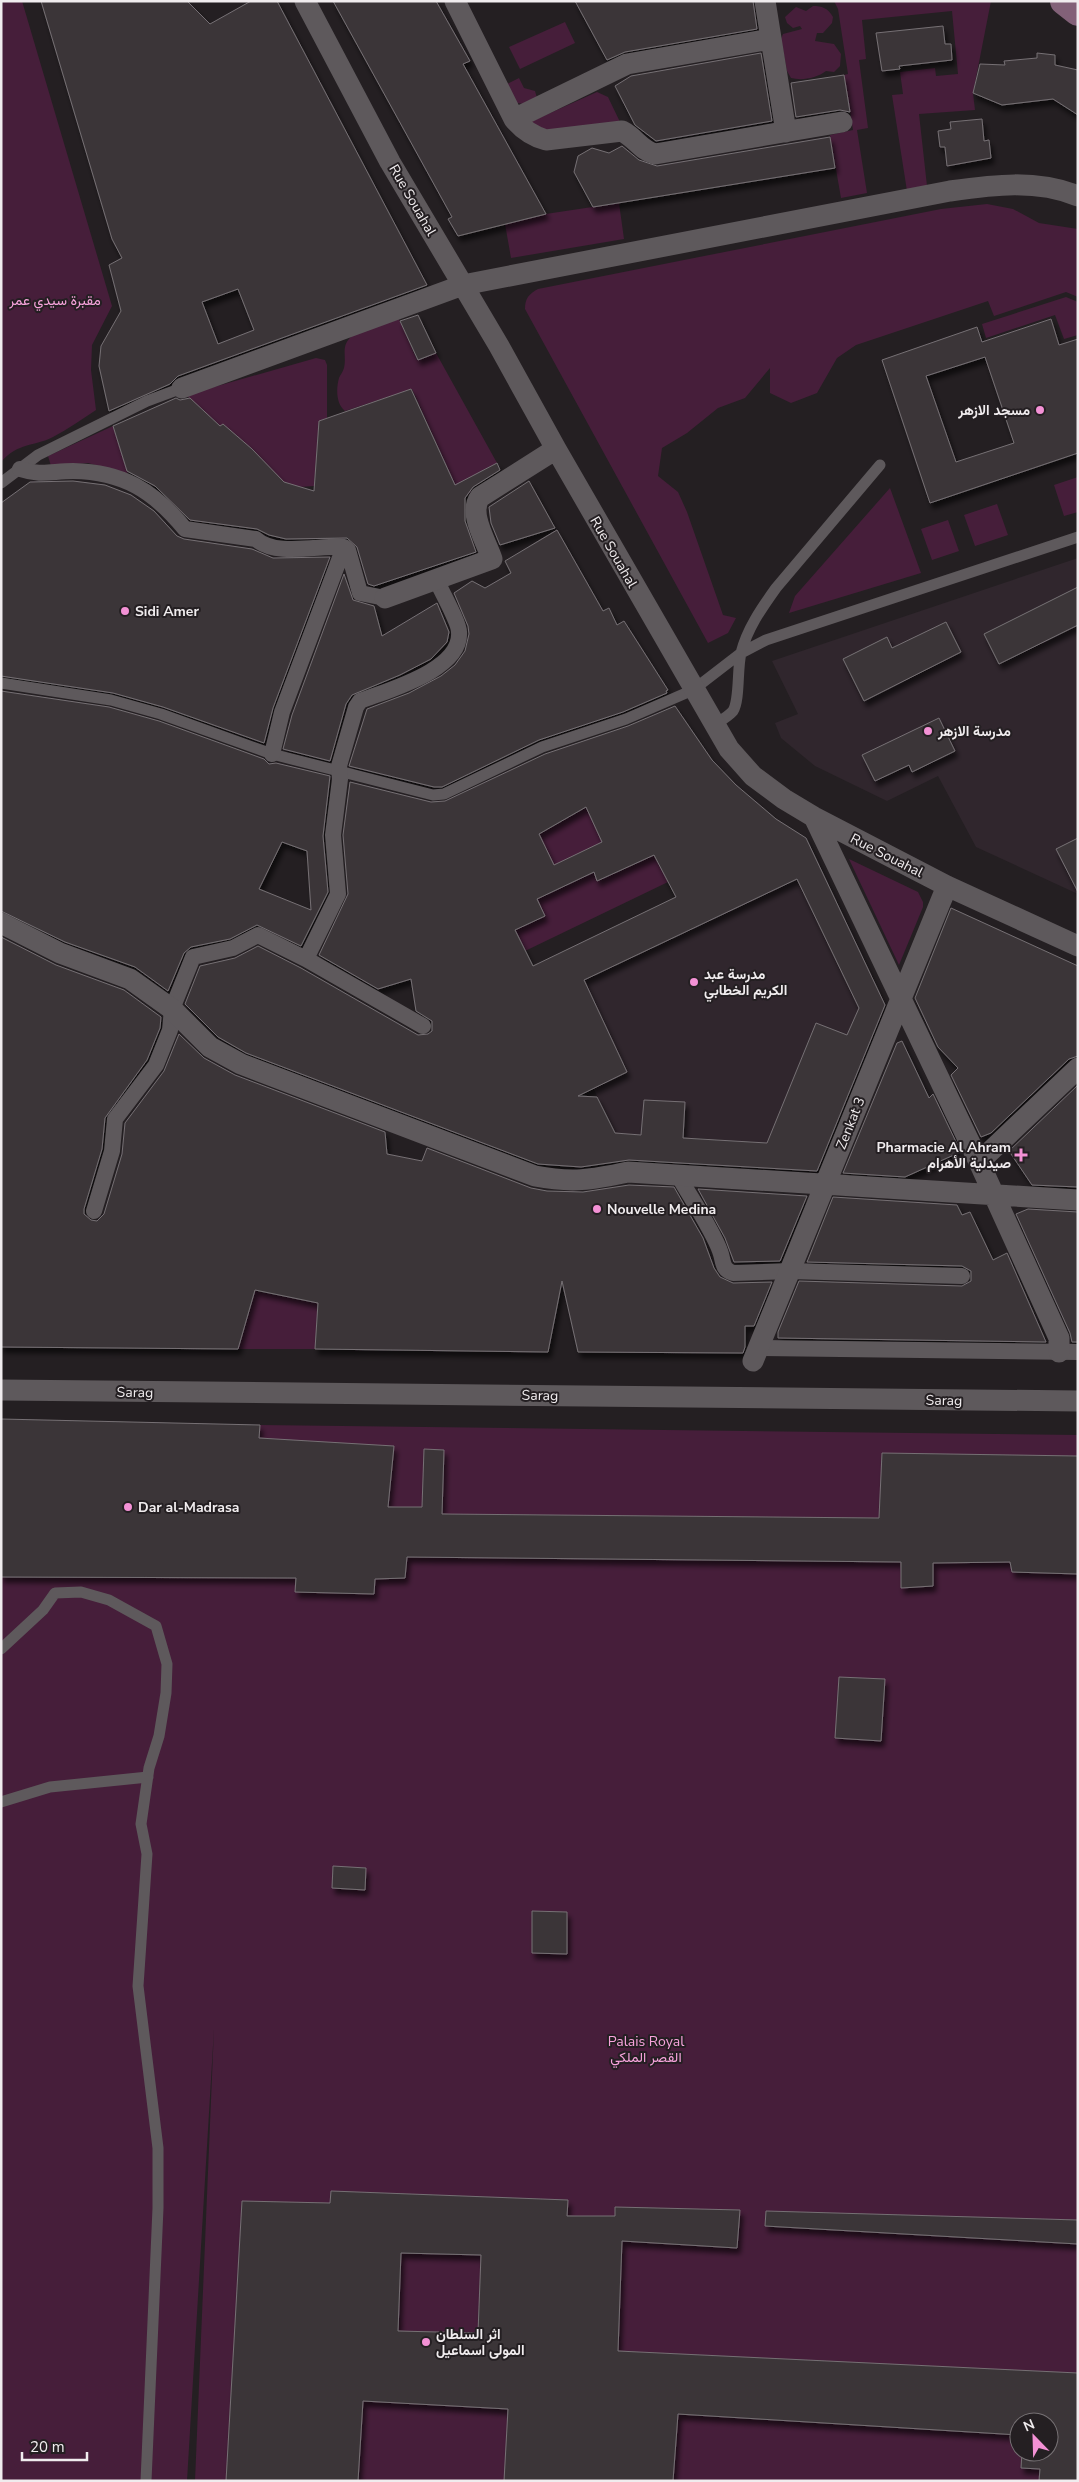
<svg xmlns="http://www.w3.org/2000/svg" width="1079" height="2482" viewBox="0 0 1079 2482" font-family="'Nunito Sans',Vazirmatn,sans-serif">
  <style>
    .built { fill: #30262d }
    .green { fill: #461e3a; fill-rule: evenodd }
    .building { fill: #3b3639; stroke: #767074; fill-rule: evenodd; filter: url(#shadow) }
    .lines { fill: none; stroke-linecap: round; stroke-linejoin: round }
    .service { stroke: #5e595c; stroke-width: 11 }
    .pedestrian { stroke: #5e595c; stroke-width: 16 }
    .minor { stroke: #5e595c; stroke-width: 21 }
    .secondary { stroke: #826178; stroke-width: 28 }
    .poi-dot { fill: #f391d5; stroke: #241f22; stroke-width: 2 }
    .labels { text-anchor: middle; stroke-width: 4; stroke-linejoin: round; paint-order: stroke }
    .street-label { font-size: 14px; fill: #f0ecee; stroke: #241f22 }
    .park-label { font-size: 14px; fill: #f7a3dc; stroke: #241f22 }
    .poi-label { font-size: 14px; font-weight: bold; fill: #f0ecee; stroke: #241f22; text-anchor: start }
  </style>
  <defs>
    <filter id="shadow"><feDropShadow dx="3" dy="5.5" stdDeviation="2.5" flood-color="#0009"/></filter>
  </defs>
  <rect width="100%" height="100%" fill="#241f22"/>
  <!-- built -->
  <path class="built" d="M1078,558V894L976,847L938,776L887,801L815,766L781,738L775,723L798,714L772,661Z
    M781,847L859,1008L803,1145L615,1133L534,966Z"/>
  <!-- green -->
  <path class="green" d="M1,1H22L112,306L92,345L91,370L96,410C82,419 68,429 53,437C33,447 19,442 1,462Z
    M834,1H991L973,93L975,110L919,114L927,186L907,191L892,95L903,94L900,72L935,68L936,76L958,74L952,11L862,20L866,59L859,60L868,128L857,130L867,193L841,198L830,135L853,130L844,75L848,74L838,9Z
    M813,6C822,6 828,8 833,17L832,23L823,33H817L815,41L834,44L841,54L840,66L834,72L826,71C817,78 802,81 791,78L787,71L781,39L783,34L802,29L800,26L793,28L787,23L785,17L796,7L806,11Z
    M565,22L575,43L520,69L509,47Z
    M519,78L524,88L535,91L537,98L524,104L517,103L507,84Z
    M597,92L608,97L620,122L555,131L546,130L530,122Z
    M619,203L624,239L511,258L505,224L539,215Z
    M987,204L1013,209L1039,223L1078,229V297L1066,292L994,316L988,301L856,345L837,358L817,393L791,403L770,393V368L745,398L718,408L687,433L662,448L658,476L678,492L687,512L723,615L736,618L728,633L708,643L525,309C525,298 529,294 538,289L941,209Z
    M1066,297L1078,302V335L1064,339L1055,315L986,338L982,324Z
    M398,317L417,360L436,353L497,463L466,480L471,492L461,498L412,389L345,411C336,404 336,389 339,378C340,375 343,372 344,368C347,356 340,346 352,336C360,328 387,321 398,317Z
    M316,358L325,360L327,365V418L319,421L314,486L299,487L284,482L223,424L220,426L186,395Z
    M113,426L128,474L88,463L51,466L48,456Z
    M1078,477V512L1064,516L1054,485Z
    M890,488L921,573L789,613L795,596Z
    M997,504L1008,535L975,546L964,515Z
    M948,520L959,551L932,560L921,529Z
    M619,789L668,882L525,951L484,865Z
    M849,859L918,892L923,902V907L899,965Z
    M255,1291L318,1303L315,1349H238Z
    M260,1425L1078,1435V2481H195L214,2029L187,2481H1V1577L251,1576ZM1019,2422H1049V2452H1019Z"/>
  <!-- building -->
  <path class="building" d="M41,1H187L210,24L251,1H277L427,285L178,376L170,384L109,411L99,366L101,346L121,311L109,265L122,258L112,239ZM238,289L254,330L218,344L202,302Z
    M333,1H436L470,61L463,64L546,214L458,236L448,219L452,217Z
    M575,1H753L757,29L625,52L607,60Z
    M943,26L945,44H951L952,60L899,66L900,69L882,71L876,33Z
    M761,53L772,121L656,141L635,125L615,86L631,76Z
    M1037,53L1055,55V65L1078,70V115L1053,99L1002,105L973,93L980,64L1005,65L1004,61L1037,58Z
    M844,75L850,112L840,110L796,117L791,83Z
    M982,119L984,141L989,140L991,158L947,166L945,147H940L938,131L951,129L950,122Z
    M830,137L835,168L593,207L574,172L578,156L592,148L609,153L622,146L639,160L657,166Z
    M418,315L436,353L418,360L400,321Z
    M1051,319L1059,345L1078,339V453L930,503L882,360L977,327L982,342ZM985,357L1014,443L956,462L926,376Z
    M411,389L455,485L497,463L500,470L473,487L465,498V521L476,552L374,586L368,584L357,547L347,538L286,539L269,535L257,529L190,520L155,486L127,471L113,426L176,398L180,400L190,398L220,426L223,424L252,449L284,482L314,491L319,421Z
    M73,481L105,485L131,495L154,511L177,536L184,539L252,549L273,558L330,557L273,708L264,743L163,707L113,693L1,676V503L30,482Z
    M529,481L555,528L500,545L491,523L489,507Z
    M557,530L603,611L609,608L617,625L624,621L668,690L666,691L667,693L623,712L539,740L442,787H434L349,766L367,709L409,693L441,676L455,665L465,651L469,634L468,626L454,593L472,581L485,588L511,573L505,561Z
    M344,574L353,600L374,606L382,636L437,603L449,632L447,642L431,659L400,675L352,695L346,704L330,761L283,749L292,715Z
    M1078,587V625L999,664L984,634Z
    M946,622L961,652L864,701L843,659L887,637L892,648Z
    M1,691L109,707L159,721L264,759L269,764L276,763L330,776L323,836L328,892L301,946L257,925L230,939L191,947L184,953L168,991L135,967L65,942L1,911ZM282,842L307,851L311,910L259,889Z
    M675,706L712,760L736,785L776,819L806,838L885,1005L817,1171L629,1160L581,1167L538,1164L246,1053L218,1037L185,1004L200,966L235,958L258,946L301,968L418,1035L428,1034L432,1031V1021L416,1011L411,979L378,989L319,955L348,894L343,835L350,782L431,802L445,801L545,754L628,726ZM586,807L602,842L554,865L539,834ZM654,855L676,897L533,966L515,930L545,916L537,899L594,872L597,881ZM797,879L859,1008L847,1035L816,1023L767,1143L683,1138L685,1102L644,1100L641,1135L615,1133L597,1097L578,1096L627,1072L584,980Z
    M939,718L955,751L912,772L909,765L875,781L862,755Z
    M1078,838V892L1056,849Z
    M951,908L1078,966V1056L1069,1059L991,1133L981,1137L951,1075L958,1068L938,1047L915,998Z
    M1,937L56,965L124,990L161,1017L160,1028L147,1060L105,1118L102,1149L84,1209V1214L91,1220L97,1221L104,1214L122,1154L125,1123L164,1071L179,1034L204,1058L235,1075L385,1132L387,1154L422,1161L427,1148L531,1188L547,1191L583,1192L629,1185L674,1187L703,1238L714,1268L720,1277L733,1283L772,1282L754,1326H745V1347L743,1353L578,1352L562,1281L548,1352L315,1349L318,1303L255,1290L238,1349L1,1347Z
    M902,1041L929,1098L933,1094L958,1146L954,1148L956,1154L905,1177L843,1173L897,1043Z
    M1078,1085V1187L1032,1185L1009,1151Z
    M698,1189L807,1196L780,1261L734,1262L725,1238Z
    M833,1197L957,1205L962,1215L970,1212L993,1260L1007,1253L1046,1342L778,1338V1332L799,1281L962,1286L971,1281V1271L962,1266L807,1262Z
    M1028,1209L1078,1212V1342H1072L1070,1333L1016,1214Z
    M1,1419L260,1425L259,1438L394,1446L388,1507H422L424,1449L444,1450L442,1514L879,1518L882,1453L1078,1456V1574L1012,1572L1010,1562L933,1563V1586L901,1588V1562L407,1557L405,1578L375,1579L374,1594L295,1592L296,1578L1,1577Z
    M839,1677L885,1679L881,1741L835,1738Z
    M333,1866L366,1868L365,1890L332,1888Z
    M532,1911L567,1912V1954L532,1953Z
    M331,2191L568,2200L567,2216H615V2207L740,2210L737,2248L622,2241L618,2351L1078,2373V2481H1039L1040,2469L1021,2468L1022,2452H1049V2422H1019V2435L678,2414L673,2481H504L508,2409L363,2401L358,2481H226L242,2201L330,2203ZM401,2253L481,2255L478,2333L398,2331Z
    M766,2211L1078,2220V2244L765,2226Z"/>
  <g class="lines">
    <!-- service -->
    <path class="service" d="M1,483L38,455L147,401L182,388
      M1,683L111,700L161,714L272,754L433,795L444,794L542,747L626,719L693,690L741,653L766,640L1078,537
      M714,725C720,721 729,716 733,711C740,700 737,668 741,653C747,629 761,609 776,588L880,465
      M1,1649L43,1610L55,1593L81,1592L109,1600L156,1626L167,1664L166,1693L159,1736L149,1768L141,1824L147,1854L138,1986L158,2148V2208L146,2481
      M1,1802L50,1787L148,1777"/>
    <!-- pedestrian -->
    <path class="pedestrian" d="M20,469C41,476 52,471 73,471C123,472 153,490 185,529L256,539C275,557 320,545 344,547L348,550L360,593L385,598
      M272,754L282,712L344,547
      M306,959L338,894L333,835L340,779L339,766L356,707L360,701C388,690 462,670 459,632C459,622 441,591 436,579
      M678,1175C690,1197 712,1229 720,1251C724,1261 721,1269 733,1273L790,1271L962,1276
      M94,1211L112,1151L115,1119L156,1065L170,1030L172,1009L193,957L233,948L258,935L306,959L423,1026
      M758,1348L1078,1352"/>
    <!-- minor -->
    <path class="minor" d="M305,1L390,162L499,346L556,449L729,749L753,776L784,799L814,817L947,886L1078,946
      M455,1L514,119C523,130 532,136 546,140L622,131C636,138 639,149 655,154L842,122
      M765,1L786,132
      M514,119L627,64L771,39
      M182,388L463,285L950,191C993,185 1036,179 1078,196
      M385,598L492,559C486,541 468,513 480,497L556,449
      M814,817L979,1162L1059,1338V1352
      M1,923L60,953L130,979L172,1009L210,1047L241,1064L535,1176C572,1183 591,1180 628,1172L1078,1200
      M979,1162L1078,1068
      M753,1361L947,886
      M1,1390L1078,1401"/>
    <!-- secondary -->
    <path class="secondary" d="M1064,1L1078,12"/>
  </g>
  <!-- markers -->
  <g class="poi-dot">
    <circle cx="1040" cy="410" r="5"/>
    <circle cx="125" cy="611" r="5"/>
    <circle cx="928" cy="731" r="5"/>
    <circle cx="694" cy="982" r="5"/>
    <path d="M1018.5 1147.5h5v5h5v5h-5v5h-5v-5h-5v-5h5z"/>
    <circle cx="597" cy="1209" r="5"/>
    <circle cx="128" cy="1507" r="5"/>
    <circle cx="426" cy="2342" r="5"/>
  </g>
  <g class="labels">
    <!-- street labels -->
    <g class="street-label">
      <text transform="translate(413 200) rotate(60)" y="5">Rue Souahal</text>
      <text transform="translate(614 552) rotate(60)" y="5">Rue Souahal</text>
      <text transform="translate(887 855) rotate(27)" y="5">Rue Souahal</text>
      <text transform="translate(850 1123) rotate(-68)" y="5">Zenkat 3</text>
      <text transform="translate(135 1392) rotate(1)" y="5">Sarag</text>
      <text transform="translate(540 1395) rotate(1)" y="5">Sarag</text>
      <text transform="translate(944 1400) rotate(1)" y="5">Sarag</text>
    </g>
    <!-- park labels -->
    <g class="park-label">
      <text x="55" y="305">مقبرة سيدي عمر</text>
      <text x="646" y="2046">Palais Royal<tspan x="646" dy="16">القصر الملكي</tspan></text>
    </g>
    <!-- poi labels -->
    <g class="poi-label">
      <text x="1030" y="415" text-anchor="end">مسجد الازهر</text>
      <text x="135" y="616">Sidi Amer</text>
      <text x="938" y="736">مدرسة الازهر</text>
      <text x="704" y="979">مدرسة عبد<tspan x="704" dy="16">الكريم الخطابي</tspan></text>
      <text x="1011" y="1152" text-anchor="end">Pharmacie Al Ahram<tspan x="1011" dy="16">صيدلية الأهرام</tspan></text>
      <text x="607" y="1214">Nouvelle Medina</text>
      <text x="138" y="1512">Dar al-Madrasa</text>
      <text x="436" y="2339">اثر السلطان<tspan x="436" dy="16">المولى اسماعيل</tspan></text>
    </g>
  </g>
  <!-- border -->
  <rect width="1079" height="2482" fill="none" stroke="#f0ecee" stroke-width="5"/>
  <!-- north arrow -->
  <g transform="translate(1034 2437) rotate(337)"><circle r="24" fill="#241f22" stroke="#767174"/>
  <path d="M0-4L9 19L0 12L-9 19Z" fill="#f391d5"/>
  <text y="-8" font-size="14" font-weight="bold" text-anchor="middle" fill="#f0ecee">N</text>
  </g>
  <!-- scale -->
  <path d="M22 2452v8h65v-8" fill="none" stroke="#f0ecee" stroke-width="2.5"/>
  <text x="30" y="2452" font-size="15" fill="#f0ecee" stroke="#241f22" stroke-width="4" paint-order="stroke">20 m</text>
</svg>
